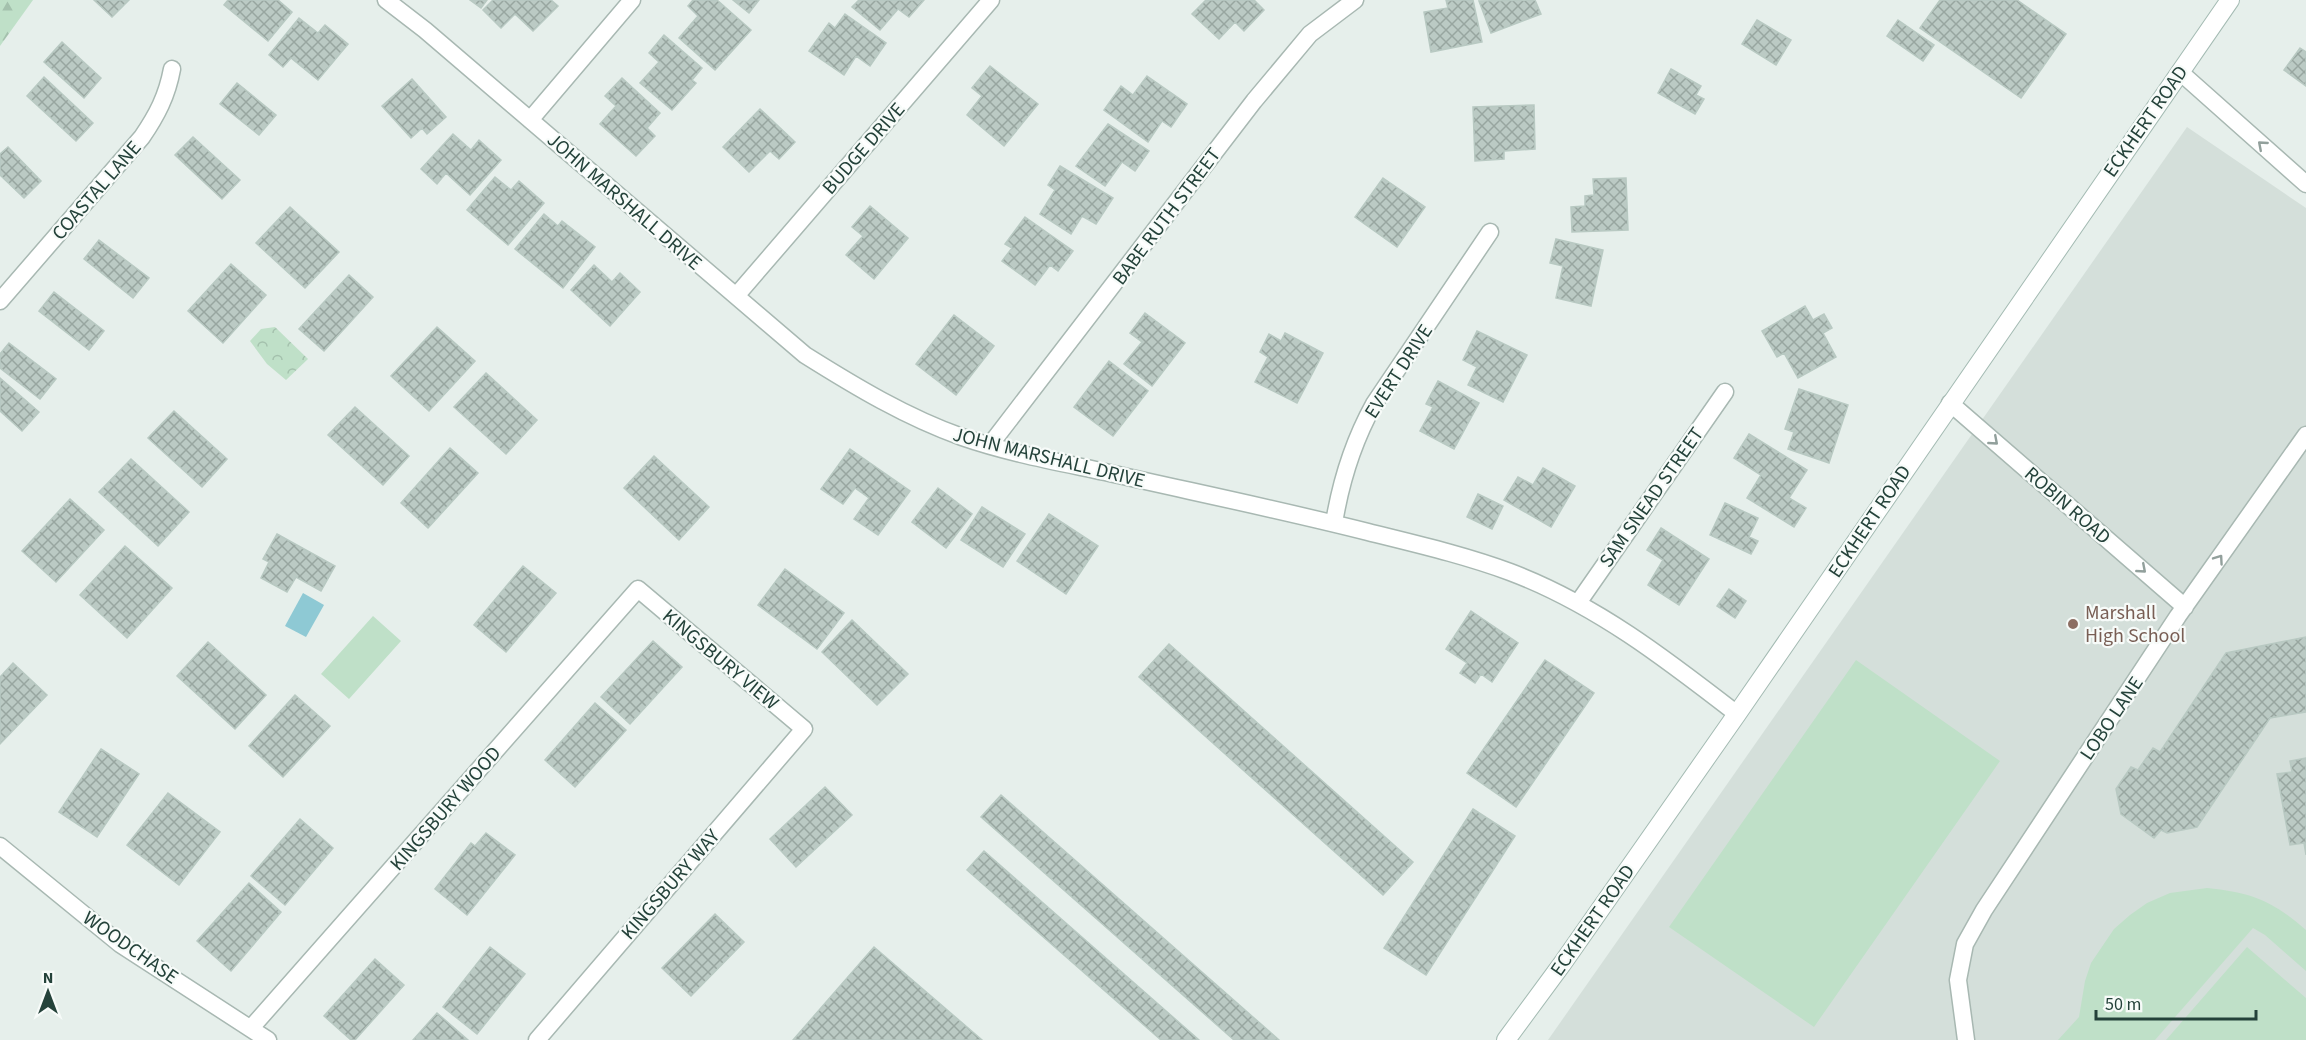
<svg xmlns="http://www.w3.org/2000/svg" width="2306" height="1040" viewBox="0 0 2306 1040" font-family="'Source Sans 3',sans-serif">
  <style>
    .built { fill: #d4dfda }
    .forest { fill: url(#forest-firs) }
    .park { fill: url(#park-crowns) }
    .garden { fill: #bfe0c8 }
    .water { fill: #8ec9d4 }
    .building { fill: url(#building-cross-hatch); stroke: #b8c9c2; stroke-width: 1.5 }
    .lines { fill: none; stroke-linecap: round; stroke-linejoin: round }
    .street-casing { stroke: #a8b8b2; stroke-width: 19 }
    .secondary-casing { stroke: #a4bbb3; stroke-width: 20 }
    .street { stroke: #fff; stroke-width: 16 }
    .secondary { stroke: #fff; stroke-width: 18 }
    .oneway { stroke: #92a09c }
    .education-dot { fill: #8d6e63; stroke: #f7fbf9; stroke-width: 2 }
    .labels { text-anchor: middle; stroke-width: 4.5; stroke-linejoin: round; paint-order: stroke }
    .street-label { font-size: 20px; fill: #24423a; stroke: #f7fbf9 }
    .education-label { font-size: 20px; fill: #785e54; stroke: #f7fbf9; text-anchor: start }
  </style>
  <defs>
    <pattern id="forest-firs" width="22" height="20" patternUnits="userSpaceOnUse" patternTransform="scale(1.5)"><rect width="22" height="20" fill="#bfe0c8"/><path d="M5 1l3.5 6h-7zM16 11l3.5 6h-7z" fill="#a4c1ad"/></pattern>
    <pattern id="park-crowns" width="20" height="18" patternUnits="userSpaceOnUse" patternTransform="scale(1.5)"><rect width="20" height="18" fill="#bfe0c8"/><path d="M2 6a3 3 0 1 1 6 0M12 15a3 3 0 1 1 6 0" fill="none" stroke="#a4c1ad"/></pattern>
    <pattern id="building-cross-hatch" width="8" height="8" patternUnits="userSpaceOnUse" patternTransform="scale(1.5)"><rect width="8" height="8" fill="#bbcac4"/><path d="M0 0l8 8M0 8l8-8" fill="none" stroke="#98a6a0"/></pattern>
  </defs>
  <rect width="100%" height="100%" fill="#e6efeb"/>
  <!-- built -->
  <path class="built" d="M2187,127L2306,208V1040H1548Z"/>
  <!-- forest -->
  <path class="forest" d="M0,0H33L0,46Z"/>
  <!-- park -->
  <path class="park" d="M275,327L308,359L286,380L267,364L250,341L261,329Z"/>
  <!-- garden -->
  <path class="garden" d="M373,616L401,641L349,699L321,674Z
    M1856,660L2000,761L1814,1027L1669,927Z
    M2207,888C2253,893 2271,900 2306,930V971L2265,935L2253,928L2155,1040H2058L2079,1017L2085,981L2091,963L2114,929L2130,915L2147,903L2170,893Z
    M2247,947L2306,998V1040H2166Z"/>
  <!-- water -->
  <path class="water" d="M303,593L324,605L306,637L285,626Z"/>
  <!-- building -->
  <path class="building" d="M94,0H129L112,17Z
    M228,0H278L292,12L268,41L224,5Z
    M470,0H487L481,8Z
    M493,0H551L558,6L533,31L515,14L501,28L483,10Z
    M693,0H717L751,30L715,70L679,38L698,16L688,6Z
    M733,0H759L749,13Z
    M859,0H924L909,17L898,9L880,30L852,7Z
    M1206,0H1254L1264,10L1244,31L1235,22L1219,39L1192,14Z
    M1446,0H1473L1482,42L1431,52L1424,12L1448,8Z
    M1535,0L1541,14L1491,33L1479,1Z
    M1940,0H2017L2066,34L2021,98L1920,28Z
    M845,14L886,43L870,66L856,56L844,75L809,51L829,23L835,28Z
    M299,18L318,33L325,25L348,44L318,80L291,58L283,67L269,55Z
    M1757,20L1791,40L1776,65L1742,44Z
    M1898,20L1934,45L1923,61L1887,36Z
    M664,35L702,68L692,80L696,83L672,110L640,83L659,62L649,53Z
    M62,42L101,78L84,98L44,62Z
    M2300,48L2306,52V86L2284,70Z
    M990,66L1038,104L1004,146L967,115L982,96L972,88Z
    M1671,69L1701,86L1696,95L1704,99L1695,114L1658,93Z
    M1147,76L1187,104L1171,127L1162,121L1148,142L1104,110L1121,86L1133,95Z
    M44,77L93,123L76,141L27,96Z
    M622,78L660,113L647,128L655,136L636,156L600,124L616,106L605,96Z
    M412,79L446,117L427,134L422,128L411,138L382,106Z
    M237,83L276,115L259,135L220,104Z
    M1534,105L1535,149L1504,151V159L1475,161L1473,107Z
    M760,109L795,142L779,159L770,151L749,172L723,147Z
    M1108,124L1149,151L1135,171L1122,162L1105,186L1076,166Z
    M453,134L471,150L479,140L501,160L470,195L446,173L437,184L421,169Z
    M193,137L240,180L222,199L175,155Z
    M8,147L41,181L24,198L0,175V154Z
    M1060,166L1113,198L1096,224L1082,216L1071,234L1040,214L1055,190L1048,185Z
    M495,177L511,190L519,181L544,203L508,245L467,210Z
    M1383,178L1425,207L1397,247L1355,217Z
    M1626,178L1628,230L1572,232L1571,207L1585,206V196L1594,195L1593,179Z
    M870,206L908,238L874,279L846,255L863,236L852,227Z
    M290,207L339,252L305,288L256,243Z
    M544,214L558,226L562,221L595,247L563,288L515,249Z
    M1025,217L1073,251L1058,271L1050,265L1035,285L1002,261L1012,248L1005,244Z
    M1556,239L1603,250L1591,306L1556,298L1563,266L1550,263Z
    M99,240L149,278L133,298L84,259Z
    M231,264L266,295L223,343L188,311Z
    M594,265L612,282L620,273L640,292L610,326L571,290Z
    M349,275L373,297L324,351L299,329Z
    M54,292L104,331L89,350L39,311Z
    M1805,306L1813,320L1824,314L1832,328L1823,333L1836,357L1798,378L1784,353L1777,357L1762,331Z
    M1145,313L1185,343L1152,386L1124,364L1142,342L1130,333Z
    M954,315L994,346L956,395L916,364Z
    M437,327L475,361L429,411L391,376Z
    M1477,331L1527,355L1503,402L1468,385L1477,367L1463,360Z
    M1285,333L1323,353L1297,403L1255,382L1268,357L1260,352L1269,334L1281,341Z
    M9,343L56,379L40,399L0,368V354Z
    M1109,361L1148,391L1113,436L1074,407Z
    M486,373L537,420L506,454L454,407Z
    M0,378L39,412L22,431L0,411Z
    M1438,381L1479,403L1454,449L1420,431L1433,407L1426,404Z
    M1799,389L1848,405L1829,463L1788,449L1794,432L1785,429Z
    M355,407L409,456L383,485L328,435Z
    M174,411L227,459L202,487L148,438Z
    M1749,434L1807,470L1789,498L1806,508L1794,527L1747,498L1761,475L1734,458Z
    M450,448L478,473L428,528L401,503Z
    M850,449L910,491L878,535L854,519L869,498L855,488L843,504L821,489Z
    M654,456L709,507L679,540L624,488Z
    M131,459L189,512L158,546L99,492Z
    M1543,468L1575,486L1551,527L1504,500L1518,477L1533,485Z
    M938,488L972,514L946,548L912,522Z
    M1478,494L1503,506L1492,529L1467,517Z
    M70,499L104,530L56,582L22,551Z
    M1725,503L1758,518L1749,537L1758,541L1751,554L1710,535Z
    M982,507L1025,534L1003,567L961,540Z
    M1049,514L1098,546L1066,594L1017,561Z
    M1661,528L1709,559L1679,605L1648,585L1663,560L1647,550Z
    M277,534L335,566L321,591L296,577L287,592L261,578L269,562L263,559Z
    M125,546L172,588L127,638L80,595Z
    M523,566L556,593L506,652L474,625Z
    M785,569L844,613L817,649L758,605Z
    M1729,589L1746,601L1735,618L1717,606Z
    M1471,611L1518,643L1492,682L1481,674L1475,683L1460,673L1467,663L1446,649Z
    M852,620L908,674L877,705L822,652Z
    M2306,637V712L2270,718L2197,827L2167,833L2161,830L2154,838L2121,814L2116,789L2131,767L2138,770L2153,748L2160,752L2226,653Z
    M653,641L682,667L630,724L601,697Z
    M208,642L266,695L235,729L177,676Z
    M1169,644L1413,862L1383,895L1139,677Z
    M1545,660L1594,693L1516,807L1467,773Z
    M13,663L47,695L0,744V677Z
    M295,695L330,726L283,777L249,746Z
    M595,703L626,730L575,787L545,760Z
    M101,749L139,774L97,837L59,812Z
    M2306,758V855L2304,843L2290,845L2277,774L2292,772L2290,761Z
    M825,787L852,815L796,867L770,839Z
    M168,793L220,832L179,885L127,845Z
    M1001,795L1279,1040H1234L981,817Z
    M1473,809L1515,836L1426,975L1384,948Z
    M300,819L333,848L285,905L251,876Z
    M486,833L515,855L467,915L435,889L471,843L475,846Z
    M984,851L1199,1040H1161L967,870Z
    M249,883L281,912L231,971L197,941Z
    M715,914L744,942L691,996L662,968Z
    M490,947L525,974L477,1034L443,1007Z
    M874,947L982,1040H793Z
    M375,959L404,985L355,1040H351L324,1016Z
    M437,1013L468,1040H413Z"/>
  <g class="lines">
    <!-- street casing -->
    <g class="street-casing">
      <path id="street" d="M386,0L425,30L805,355C856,387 906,417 962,437C1008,453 1058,462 1105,472C1193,492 1281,510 1368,532C1416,544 1464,555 1510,572C1595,604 1666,659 1737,714
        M2180,72L2306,184
        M530,120L632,0
        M736,296L991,0
        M0,301L142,137C157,115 167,96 172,69
        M1950,403L2185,607
        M990,445L1254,101L1310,34L1355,0
        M1334,523C1341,480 1353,442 1374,404L1490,232
        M1578,603L1725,392
        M0,846L120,944L268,1040
        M251,1028L638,589L804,729L537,1040
        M1966,1040L1958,980L1965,944L1984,910L2178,616L2306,435"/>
    </g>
    <!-- secondary casing -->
    <g class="secondary-casing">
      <path id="secondary" d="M1506,1040L1562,964L1737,714L2230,0"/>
    </g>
    <!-- street -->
    <use href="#street" class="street"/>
    <!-- secondary -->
    <use href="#secondary" class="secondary"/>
  </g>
  <!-- one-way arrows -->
  <defs><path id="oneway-chevron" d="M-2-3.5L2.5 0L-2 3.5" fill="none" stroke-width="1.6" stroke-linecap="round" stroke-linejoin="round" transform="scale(1.5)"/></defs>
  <g class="oneway">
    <use href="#oneway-chevron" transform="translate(2262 145) rotate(-139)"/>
    <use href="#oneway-chevron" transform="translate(1994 441) rotate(41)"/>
    <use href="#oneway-chevron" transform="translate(2219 559) rotate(-55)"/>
    <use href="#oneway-chevron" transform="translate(2142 569) rotate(41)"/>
  </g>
  <!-- markers -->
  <circle class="education-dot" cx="2073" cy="624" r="6"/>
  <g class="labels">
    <!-- street labels -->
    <g class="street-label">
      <text transform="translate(2145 121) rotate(-55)" y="7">ECKHERT ROAD</text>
      <text transform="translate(863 148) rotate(-49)" y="7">BUDGE DRIVE</text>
      <text transform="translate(96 190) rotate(-49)" y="7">COASTAL LANE</text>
      <text transform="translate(625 201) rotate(41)" y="7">JOHN MARSHALL DRIVE</text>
      <text transform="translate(1166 216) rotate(-53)" y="7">BABE RUTH STREET</text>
      <text transform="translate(1398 371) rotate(-57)" y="7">EVERT DRIVE</text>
      <text transform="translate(1049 457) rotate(14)" y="7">JOHN MARSHALL DRIVE</text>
      <text transform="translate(1651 497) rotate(-55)" y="7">SAM SNEAD STREET</text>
      <text transform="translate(2068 505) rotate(41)" y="7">ROBIN ROAD</text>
      <text transform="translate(1869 521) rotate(-56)" y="7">ECKHERT ROAD</text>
      <text transform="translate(721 659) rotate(40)" y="7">KINGSBURY VIEW</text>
      <text transform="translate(2111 718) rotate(-56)" y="7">LOBO LANE</text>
      <text transform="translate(445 808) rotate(-49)" y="7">KINGSBURY WOOD</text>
      <text transform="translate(670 884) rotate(-49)" y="7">KINGSBURY WAY</text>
      <text transform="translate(1592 920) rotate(-55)" y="7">ECKHERT ROAD</text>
      <text transform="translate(131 947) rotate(35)" y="7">WOODCHASE</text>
    </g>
    <!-- education labels -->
    <g class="education-label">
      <text x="2085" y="619">Marshall<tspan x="2085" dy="23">High School</tspan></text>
    </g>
  </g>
  <!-- north arrow -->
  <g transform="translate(48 992)" stroke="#f7fbf9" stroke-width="4.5" paint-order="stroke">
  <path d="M0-4.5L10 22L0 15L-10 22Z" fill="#24423a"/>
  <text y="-9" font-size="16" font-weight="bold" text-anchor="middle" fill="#24423a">N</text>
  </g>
  <!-- scale -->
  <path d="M2096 1010v9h160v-9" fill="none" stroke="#24423a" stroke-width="3"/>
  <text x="2105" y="1010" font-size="18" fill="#24423a" stroke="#f7fbf9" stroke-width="4.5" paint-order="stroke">50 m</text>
</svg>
